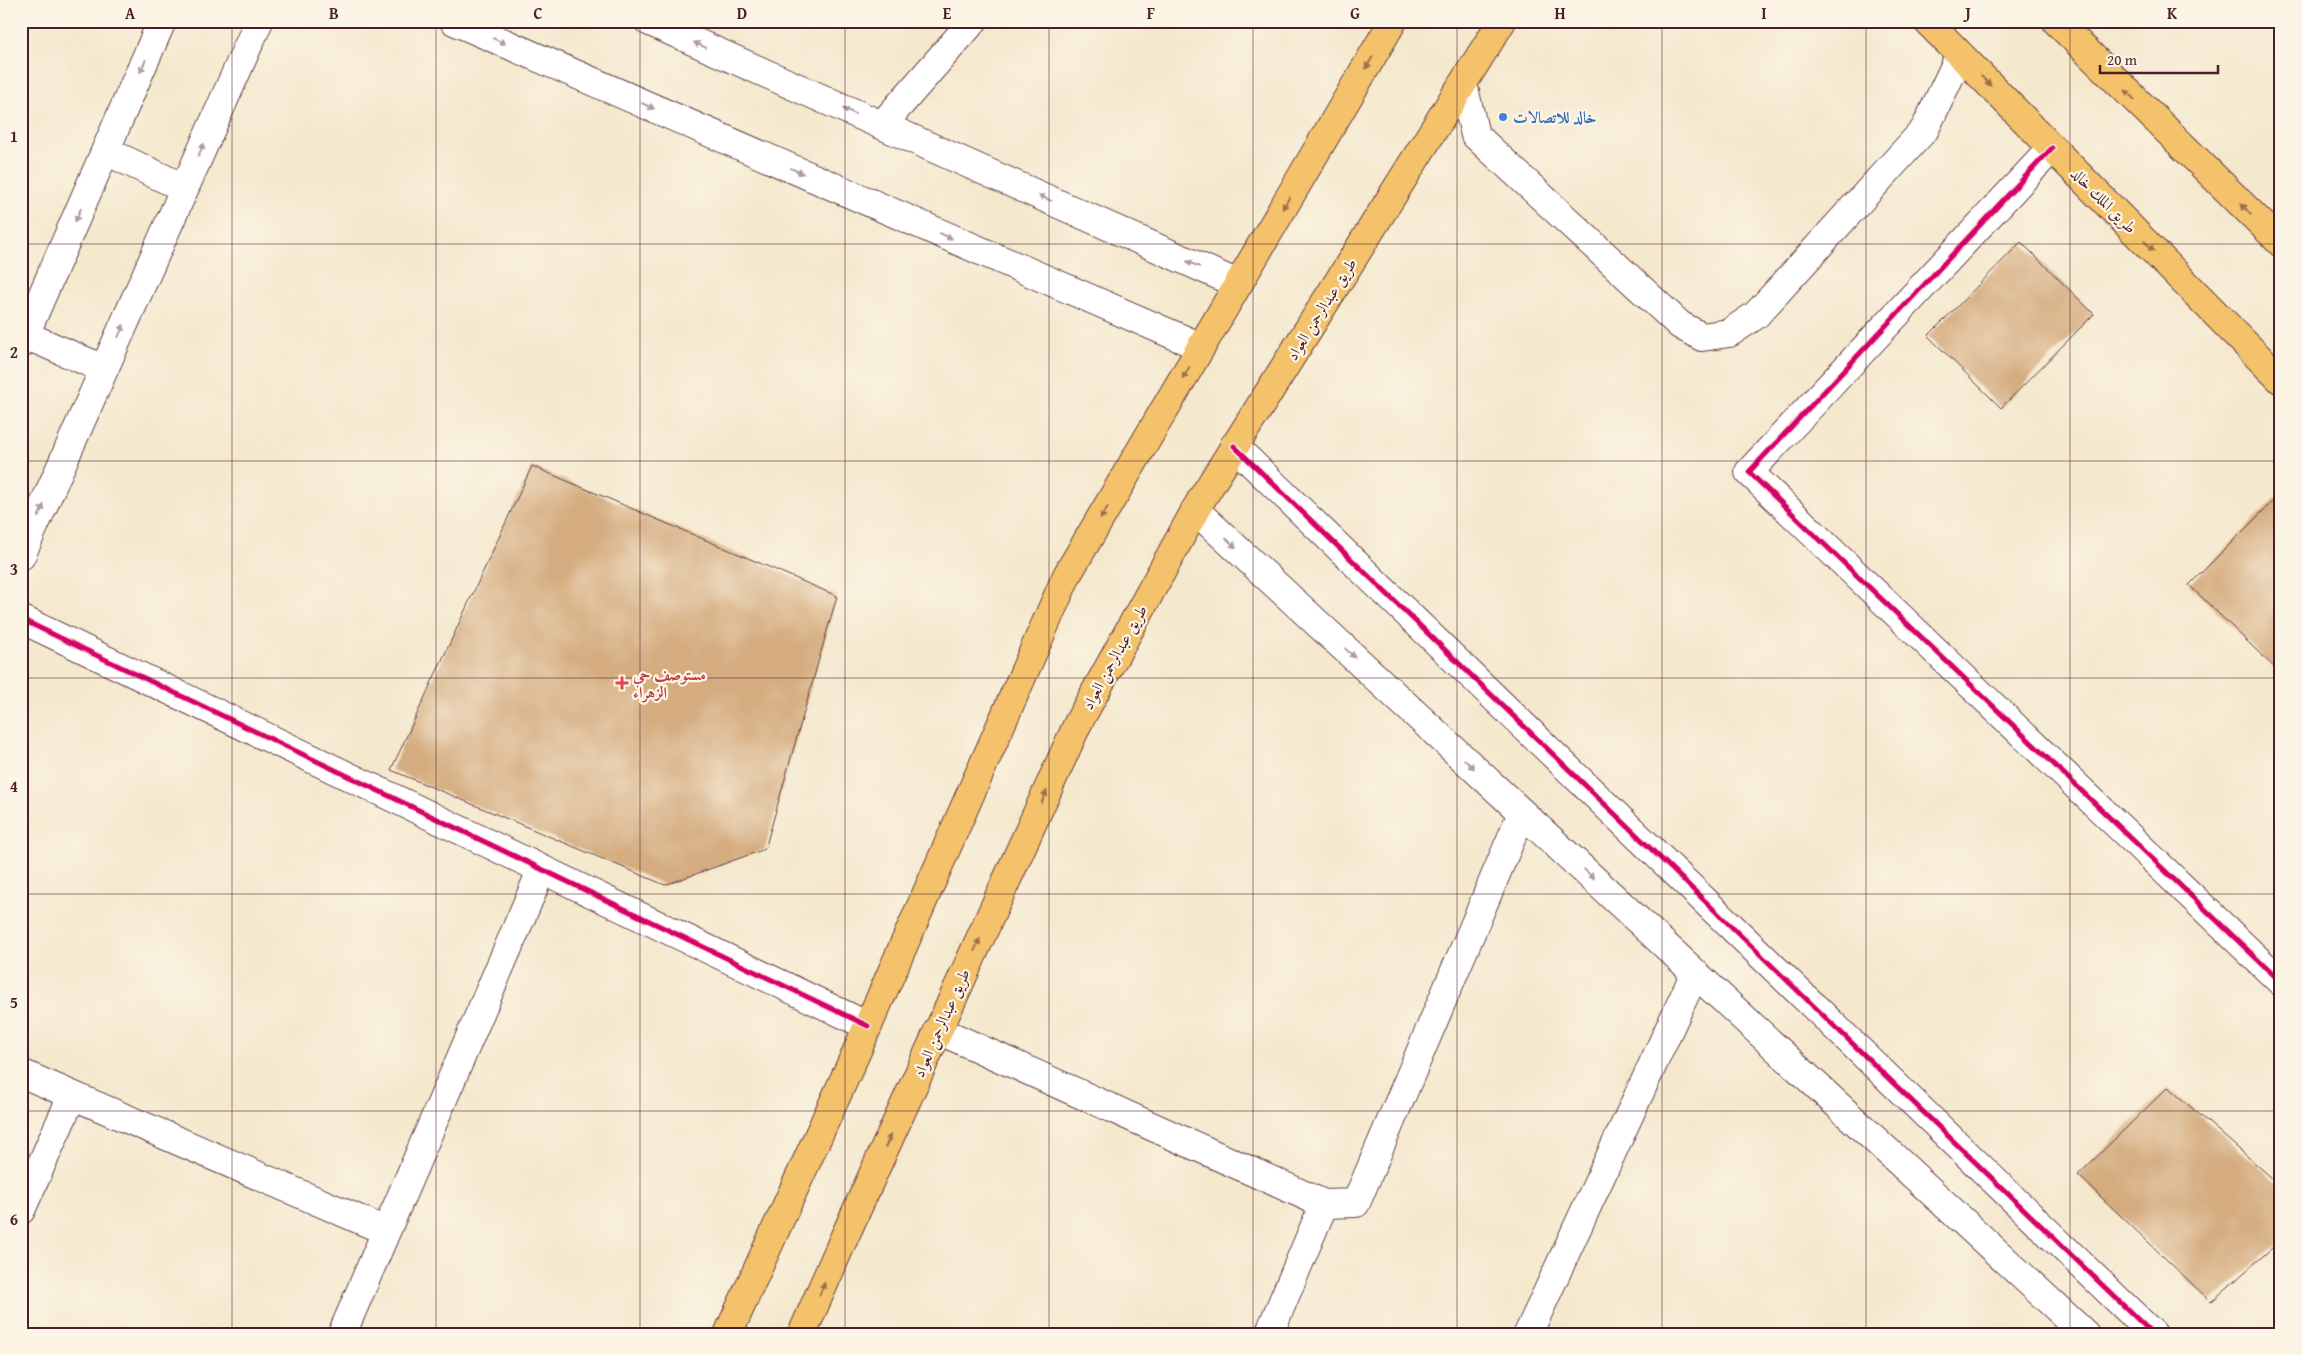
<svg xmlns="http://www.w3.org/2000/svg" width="2302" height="1355" viewBox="0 0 2302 1355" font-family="'Gentium Book Plus',Amiri,serif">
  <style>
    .building { fill: #d4ac7f }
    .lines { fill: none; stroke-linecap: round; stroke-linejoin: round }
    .minor-casing { stroke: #643d43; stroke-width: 30 }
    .major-casing { stroke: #643d43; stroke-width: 30 }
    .minor { stroke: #fff; stroke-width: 28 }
    .major { stroke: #f3c26a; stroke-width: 28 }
    .cycleway-casing { stroke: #fcf5e5; stroke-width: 8 }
    .cycleway { stroke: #d6006c; stroke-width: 5 }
    .oneway { fill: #ae9aa0 }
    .oneway2 { fill: #9e704a }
    .grid { fill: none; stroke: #4a1f2b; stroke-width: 1; stroke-opacity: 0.55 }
    .shop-dot { fill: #3f7fe0; stroke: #fcf5e5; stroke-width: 2 }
    .health-dot { fill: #e0444e; stroke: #fcf5e5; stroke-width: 2 }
    .labels { text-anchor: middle; stroke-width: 4.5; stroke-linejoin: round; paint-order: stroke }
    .shop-label { font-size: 16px; font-weight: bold; fill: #366cbe; stroke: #fcf5e5; text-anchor: start }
    .street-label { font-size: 16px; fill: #4a1f2b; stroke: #fcf5e5 }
    .health-label { font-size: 16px; font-weight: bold; fill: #be3a42; stroke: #fcf5e5; text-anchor: start }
    .neatline { fill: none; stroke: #4a1f2b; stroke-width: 2 }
    .grid-label { font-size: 16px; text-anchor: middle; font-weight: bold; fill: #4a1f2b }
  </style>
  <rect width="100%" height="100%" fill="#fcf5e5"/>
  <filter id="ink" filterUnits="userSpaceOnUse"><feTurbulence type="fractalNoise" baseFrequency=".02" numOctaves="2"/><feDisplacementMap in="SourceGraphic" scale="10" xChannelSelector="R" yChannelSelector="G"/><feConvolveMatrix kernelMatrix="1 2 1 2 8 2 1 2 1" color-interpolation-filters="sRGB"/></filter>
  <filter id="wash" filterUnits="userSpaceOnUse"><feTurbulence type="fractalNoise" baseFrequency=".0096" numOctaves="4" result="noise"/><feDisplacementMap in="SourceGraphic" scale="20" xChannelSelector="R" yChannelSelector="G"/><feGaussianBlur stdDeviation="1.12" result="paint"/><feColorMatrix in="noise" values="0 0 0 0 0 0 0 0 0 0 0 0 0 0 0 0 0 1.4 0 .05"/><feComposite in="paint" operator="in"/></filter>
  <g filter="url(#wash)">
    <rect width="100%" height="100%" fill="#f4e8cd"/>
    <g id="blocks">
      <!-- building -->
      <path class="building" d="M2021,242L2094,314L2001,408L1928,336Z
        M532,466L837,596L765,849L665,885L391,770Z
        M2281,493V674L2189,585Z
        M2168,1087L2281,1186V1240L2211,1302L2078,1175Z"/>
    </g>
  </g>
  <g filter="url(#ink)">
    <use href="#blocks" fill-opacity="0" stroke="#643d43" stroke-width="1"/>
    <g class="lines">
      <!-- minor casing -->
      <g class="minor-casing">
        <path id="minor" d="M454,21L1201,347
          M648,21L1238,284
          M1463,84L1475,135L1680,325L1702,337L1729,333L1756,315L1925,129L1960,55
          M882,125L973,21
          M2052,148L1749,472L2281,982
          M106,151L184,188
          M25,335L104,369
          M21,344L162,21
          M1234,446L2153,1334
          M1195,510L2085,1334
          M21,556L259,21
          M21,619L868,1026
          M938,1030L1324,1204L1356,1203L1522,813
          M21,1073L386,1231
          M21,1210L72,1096
          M342,1334L542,869
          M1269,1334L1324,1204
          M1528,1334L1695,973"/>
      </g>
      <!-- major casing -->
      <g class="major-casing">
        <path id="major" d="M1927,21L2281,380
          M2056,21L2281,243
          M728,1334L856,1053L1067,575L1393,21
          M802,1334L844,1238L1078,723L1201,500L1502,21"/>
      </g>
      <!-- minor -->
      <use href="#minor" class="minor"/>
      <!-- major -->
      <use href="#major" class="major"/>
      <!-- cycleway casing -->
      <g class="cycleway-casing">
        <path id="cycleway" d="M2052,148L1749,472L2281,982
          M1234,446L2153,1334
          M21,619L868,1026"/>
      </g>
      <!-- cycleway -->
      <use href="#cycleway" class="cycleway"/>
    </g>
    <!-- one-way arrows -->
    <defs><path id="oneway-solid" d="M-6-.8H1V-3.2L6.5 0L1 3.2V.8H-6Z" transform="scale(1.25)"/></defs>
    <g class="oneway">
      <use href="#oneway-solid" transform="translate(499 41) rotate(24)"/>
      <use href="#oneway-solid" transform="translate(700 45) rotate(-156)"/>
      <use href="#oneway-solid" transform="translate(143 66) rotate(114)"/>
      <use href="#oneway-solid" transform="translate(648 106) rotate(24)"/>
      <use href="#oneway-solid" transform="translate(849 111) rotate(-156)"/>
      <use href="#oneway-solid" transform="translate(201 150) rotate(-66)"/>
      <use href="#oneway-solid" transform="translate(797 171) rotate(24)"/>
      <use href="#oneway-solid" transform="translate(1045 198) rotate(-156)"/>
      <use href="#oneway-solid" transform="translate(78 215) rotate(114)"/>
      <use href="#oneway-solid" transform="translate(946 236) rotate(24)"/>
      <use href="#oneway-solid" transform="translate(1193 264) rotate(-156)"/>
      <use href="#oneway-solid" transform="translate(121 331) rotate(-66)"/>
      <use href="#oneway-solid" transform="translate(41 511) rotate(-66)"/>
      <use href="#oneway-solid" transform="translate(1231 543) rotate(43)"/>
      <use href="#oneway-solid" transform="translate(1350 653) rotate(43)"/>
      <use href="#oneway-solid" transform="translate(1469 764) rotate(43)"/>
      <use href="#oneway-solid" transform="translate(1589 874) rotate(43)"/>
    </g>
    <g class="oneway2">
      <use href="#oneway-solid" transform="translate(1369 63) rotate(121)"/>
      <use href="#oneway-solid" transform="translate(1986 81) rotate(45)"/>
      <use href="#oneway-solid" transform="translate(2130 95) rotate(-135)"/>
      <use href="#oneway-solid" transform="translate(1286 203) rotate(121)"/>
      <use href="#oneway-solid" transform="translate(2246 209) rotate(-135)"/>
      <use href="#oneway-solid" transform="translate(2149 246) rotate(45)"/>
      <use href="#oneway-solid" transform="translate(1186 373) rotate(120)"/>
      <use href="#oneway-solid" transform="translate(1104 513) rotate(120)"/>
      <use href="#oneway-solid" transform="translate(1044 797) rotate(-66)"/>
      <use href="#oneway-solid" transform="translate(977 945) rotate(-66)"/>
      <use href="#oneway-solid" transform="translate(888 1141) rotate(-66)"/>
      <use href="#oneway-solid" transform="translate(822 1289) rotate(-67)"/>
    </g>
  </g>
  <!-- grid -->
  <path class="grid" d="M232,21V1334M436,21V1334M640,21V1334M845,21V1334M1049,21V1334M1253,21V1334M1457,21V1334M1662,21V1334M1866,21V1334M2070,21V1334M21,244H2281M21,461H2281M21,678H2281M21,894H2281M21,1111H2281"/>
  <!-- markers -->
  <circle class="shop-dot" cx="1503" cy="117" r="5"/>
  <path class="health-dot" d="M619.5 675.5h5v5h5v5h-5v5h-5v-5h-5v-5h5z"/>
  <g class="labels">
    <!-- shop labels -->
    <g class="shop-label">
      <text x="1513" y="123">خالد للاتصالات</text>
    </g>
    <!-- street labels -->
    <g class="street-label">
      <text transform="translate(2104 200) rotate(45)" y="6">طريق الملك خالد</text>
      <text transform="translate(1321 309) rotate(-58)" y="6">طريق عبدالرحمن العواد</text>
      <text transform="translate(1114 657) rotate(-61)" y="6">طريق عبدالرحمن العواد</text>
      <text transform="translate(941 1023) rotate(-66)" y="6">طريق عبدالرحمن العواد</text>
    </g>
    <!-- health labels -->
    <g class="health-label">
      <text x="633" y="680">مستوصف حي<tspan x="633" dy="18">الزهراء</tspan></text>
    </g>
  </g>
  <!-- margin -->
  <rect width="2302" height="1355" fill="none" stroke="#fcf5e5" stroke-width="55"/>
  <!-- scale -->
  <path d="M2100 65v8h118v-8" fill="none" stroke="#4a1f2b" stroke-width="2.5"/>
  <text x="2107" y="65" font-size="15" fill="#4a1f2b" stroke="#fcf5e5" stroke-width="4" paint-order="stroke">20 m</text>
  <rect x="28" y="28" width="2246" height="1300" class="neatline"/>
  <g class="grid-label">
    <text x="130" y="19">A</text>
    <text x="334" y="19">B</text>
    <text x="538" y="19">C</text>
    <text x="742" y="19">D</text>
    <text x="947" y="19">E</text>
    <text x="1151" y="19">F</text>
    <text x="1355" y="19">G</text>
    <text x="1560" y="19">H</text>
    <text x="1764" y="19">I</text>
    <text x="1968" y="19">J</text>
    <text x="2172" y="19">K</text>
    <text x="14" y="142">1</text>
    <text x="14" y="358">2</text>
    <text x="14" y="575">3</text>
    <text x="14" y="792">4</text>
    <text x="14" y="1008">5</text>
    <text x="14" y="1225">6</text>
  </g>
</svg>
